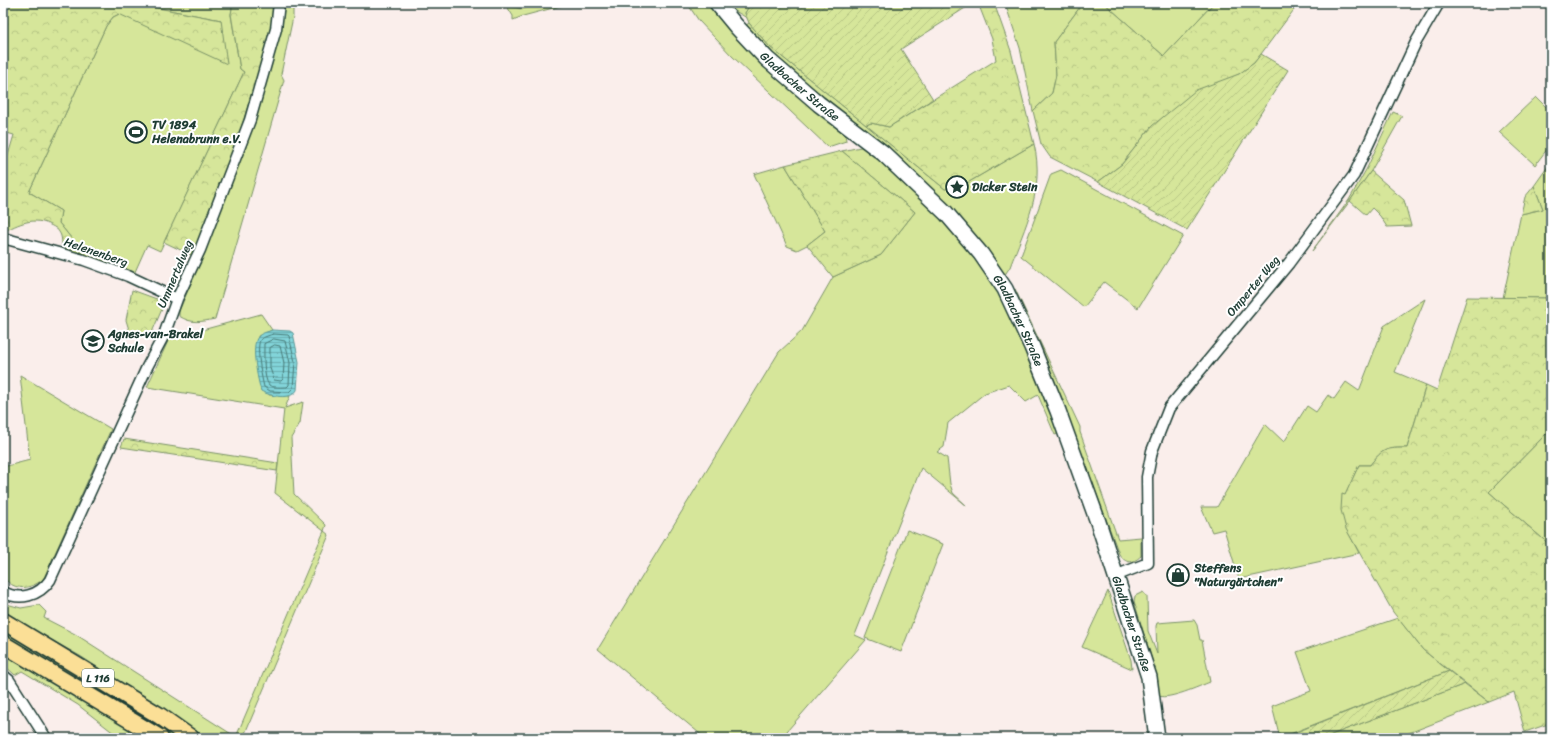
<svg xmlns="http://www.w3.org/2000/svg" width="1554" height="741" viewBox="0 0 1554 741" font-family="Sriracha,sans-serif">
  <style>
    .grass { fill: #d6e69a; stroke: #7a9267 }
    .forest { fill: url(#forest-crowns); stroke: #7a9267 }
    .garden { fill: url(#garden-furrows); stroke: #7a9267 }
    .water { fill: url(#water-rules); stroke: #5a9897 }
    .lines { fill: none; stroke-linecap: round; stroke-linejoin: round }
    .shore { stroke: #477976; stroke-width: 1 }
    .minor-casing { stroke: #1f3d34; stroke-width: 13 }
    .secondary-casing { stroke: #1f3d34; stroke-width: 18 }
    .primary-casing { stroke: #1f3d34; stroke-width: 19 }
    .minor { stroke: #fff; stroke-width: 10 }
    .secondary { stroke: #fff; stroke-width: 15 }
    .primary { stroke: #fbdf96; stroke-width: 16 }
    .labels { text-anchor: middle; stroke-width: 4; stroke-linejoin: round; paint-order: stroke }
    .shield { fill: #fff; stroke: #627771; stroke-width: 1 }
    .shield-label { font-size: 11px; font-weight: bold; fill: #1f3d34 }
    .street-label { font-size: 12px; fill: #1f3d34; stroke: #fff }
    .poi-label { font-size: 12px; font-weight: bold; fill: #1f3d34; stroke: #fff; text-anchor: start }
  </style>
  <defs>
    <pattern id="forest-crowns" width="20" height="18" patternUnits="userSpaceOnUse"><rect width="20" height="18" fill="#d6e69a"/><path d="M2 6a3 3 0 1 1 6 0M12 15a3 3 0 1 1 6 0" fill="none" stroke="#b7c685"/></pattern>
    <pattern id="garden-furrows" width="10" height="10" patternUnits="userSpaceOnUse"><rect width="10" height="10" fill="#d6e69a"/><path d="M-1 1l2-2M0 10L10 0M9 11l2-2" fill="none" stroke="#b7c685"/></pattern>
    <pattern id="water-rules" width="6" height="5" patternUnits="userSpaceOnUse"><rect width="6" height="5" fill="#82d4d9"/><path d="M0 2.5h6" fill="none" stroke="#6aadb1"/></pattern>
  </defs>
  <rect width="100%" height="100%" fill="#faeeeb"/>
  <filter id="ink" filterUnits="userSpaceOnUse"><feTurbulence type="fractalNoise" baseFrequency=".025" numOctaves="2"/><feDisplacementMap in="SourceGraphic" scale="8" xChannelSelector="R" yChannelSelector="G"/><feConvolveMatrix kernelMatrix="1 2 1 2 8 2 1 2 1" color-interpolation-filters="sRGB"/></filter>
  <g filter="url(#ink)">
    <!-- grass -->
    <path class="grass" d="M132,3H233L231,15L240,69L244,72L160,251L147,245L134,274L81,254L75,243L59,223L61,211L29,192L106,26L113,17L119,14L221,20Z
      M285,3H293V17L281,74L284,80L215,319C200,322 192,324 179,316V311L202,258L258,112L279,35Z
      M545,3H572L523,16L513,20V16L506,5L522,9Z
      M687,3H710L845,132L846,141L828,147L732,56L699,21Z
      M727,3H751L745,13L747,18L730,8Z
      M1005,3H1083L1054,42L1056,75L1052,93L1033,111L1020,48Z
      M1104,3H1214L1164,56Z
      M749,23L770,47L945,189L962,186L1034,144C1045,190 1025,226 1010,267L1004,276L970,232L925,182L866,130L779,61L745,26Z
      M1536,97L1551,112V144L1535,165L1499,132Z
      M1393,112L1402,116L1371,171L1350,201L1312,251L1349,200L1367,168Z
      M865,146L925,200L982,266L1005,303L1030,357L1060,433L1055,435L1038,395L1026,402L1009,385L985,393L948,423L944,447L937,452L947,458L950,484L953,493L967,506L921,468L855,635L866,640L781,738H705L598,649L779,352L802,331L833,277L881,255L915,212L842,151Z
      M1551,162V298H1503L1521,214L1543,209L1534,186Z
      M785,165L825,231L807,245L797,250L787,246L754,174Z
      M1061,170L1183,236L1138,308L1104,282L1084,307L1021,256L1051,174Z
      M1015,289L1080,427V432L1118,539L1141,537V556C1132,564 1126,564 1119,554L1053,377L1015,298Z
      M1425,299L1395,372L1426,385L1407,448C1387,448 1383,448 1370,465H1359L1345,496L1343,494L1346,528L1359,553L1239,579L1224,529L1212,532L1201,507H1217L1265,424L1284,442L1307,406L1316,412L1328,395L1334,399L1346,382L1359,391L1384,326Z
      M261,314L272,330L258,336L269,395L290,396L285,408L303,402L300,423L291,438L294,494L326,525L324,531L329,535L243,738H207L80,656L3,613V603L21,608L39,605L46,612L44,618L75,634L236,737L324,531L275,493L284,409L147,387L169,339Z
      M20,375L111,429L43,580C39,582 35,585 31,586C20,590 9,586 3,576V467L30,460Z
      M1546,434L1551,437V546L1489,492Z
      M907,530L943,544L901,652L865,638Z
      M1108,591L1131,660L1132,669L1082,647Z
      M1143,592L1147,597L1148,631L1157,654L1156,626L1157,623L1194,620L1197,625L1200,640H1202L1210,682C1200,686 1169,700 1159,696L1154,667L1134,601L1135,596Z
      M1398,618L1423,650L1449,671L1280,738L1272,706L1311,691L1297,652Z
      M3,630L105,691L178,738H171L99,693L3,635Z
      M3,652L104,712L143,738H120L78,705L22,671L15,675L3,664Z
      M1465,684L1489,702L1396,738H1323Z"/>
    <!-- forest -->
    <path class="forest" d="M12,3H132L221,20L227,64L119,14L113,17L106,26L29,192L61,211L59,223L75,243L81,254L62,248C62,244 62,240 61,236C59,230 55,227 50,225C34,216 18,224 3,232V172L14,135L3,132V8Z
      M233,3H274L271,27L256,80L229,167L213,210L191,255L164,242L244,72L240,69L231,14Z
      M978,3H994L1011,51L1034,144L962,186L945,189L866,125L871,123L889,127L996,60L992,39Z
      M1083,3H1104L1164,56L1214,3H1299L1261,54L1254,63L1239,74L1224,81L1152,126L1122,164L1098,182L1050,157L1041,144L1033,111L1052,93L1056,75L1054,42Z
      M842,151L915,212L881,255L833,277L807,245L825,231L785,165Z
      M1371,171L1404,200L1411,226L1387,227L1380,216L1372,208L1366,215L1350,201Z
      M1534,186L1543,209L1521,214L1525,197Z
      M132,290L165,302L150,337L130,333L126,320Z
      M1467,297L1551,298V437L1546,434L1489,492L1551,546V723L1525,732L1514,692L1489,702L1423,650L1393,612L1346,529L1341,510L1342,494L1345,495L1359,465H1370C1383,448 1387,448 1407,448L1426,385L1437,390Z
      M124,439L278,463L277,471L121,447Z"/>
    <!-- garden -->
    <path class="garden" d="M751,3H973L901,49L933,99L889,127L871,123L866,125L770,47L749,23L745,13Z
      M1261,54L1288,70L1187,230L1098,182L1122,164L1152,126L1196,90L1239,74L1254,63Z
      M1449,671L1465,684L1323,738H1285L1284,737Z"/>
    <!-- water -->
    <path class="water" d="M272,330L290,331L293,333L299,362L297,390C291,401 270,396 261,391C258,380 250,346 258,337C260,333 268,332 272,330Z"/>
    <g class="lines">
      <!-- shore -->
      <path class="shore" d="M273,334L288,335L289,336L295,362L293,388L289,392L270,391L264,387C262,379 255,345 261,339C264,337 270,335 273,334Z
        M274,339L285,341L290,363L289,385L287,387C283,387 272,388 269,385C263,378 264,353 264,344Z
        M275,345L280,346L284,363L283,379L281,381L274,380L270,368V348Z"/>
      <!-- minor casing -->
      <g class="minor-casing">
        <path id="minor" d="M3,238L84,260L128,276L177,299
          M1115,576L1148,563L1147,477L1152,451L1169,408L1289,263L1354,175L1416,42L1439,3
          M3,592C20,601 39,596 50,580L147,367L164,335L177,299L200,250L250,120L276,29L279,3
          M3,675L9,680L46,738"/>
      </g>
      <!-- secondary casing -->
      <g class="secondary-casing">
        <g id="secondary">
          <path id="s1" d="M717,3L736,26L767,59L819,104L883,153L946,213L981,254L1005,289L1032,347L1058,411L1098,522L1149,677L1157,738"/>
        </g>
      </g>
      <!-- primary casing -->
      <g class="primary-casing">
        <path id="primary" d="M3,621L160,716L191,738
          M3,644L160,738"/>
      </g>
      <!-- minor -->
      <use href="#minor" class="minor"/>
      <!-- secondary -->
      <use href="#secondary" class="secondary"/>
      <!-- primary -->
      <use href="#primary" class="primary"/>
    </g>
  </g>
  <!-- icons -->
  <defs>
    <g id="stadium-ring" transform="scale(1.15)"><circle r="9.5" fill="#fff" stroke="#1f3d34" stroke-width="1.5"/><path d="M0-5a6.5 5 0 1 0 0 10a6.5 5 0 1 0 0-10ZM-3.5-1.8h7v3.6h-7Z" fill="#1f3d34"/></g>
    <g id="sight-ring" transform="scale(1.15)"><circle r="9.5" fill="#fff" stroke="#1f3d34" stroke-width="1.5"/><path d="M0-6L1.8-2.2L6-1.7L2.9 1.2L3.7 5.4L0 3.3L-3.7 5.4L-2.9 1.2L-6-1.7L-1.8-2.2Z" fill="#1f3d34"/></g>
    <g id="school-ring" transform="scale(1.15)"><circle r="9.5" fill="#fff" stroke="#1f3d34" stroke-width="1.5"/><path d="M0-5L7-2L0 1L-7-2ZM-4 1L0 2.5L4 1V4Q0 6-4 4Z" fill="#1f3d34"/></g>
    <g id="shop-ring" transform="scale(1.15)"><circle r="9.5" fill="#fff" stroke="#1f3d34" stroke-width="1.5"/><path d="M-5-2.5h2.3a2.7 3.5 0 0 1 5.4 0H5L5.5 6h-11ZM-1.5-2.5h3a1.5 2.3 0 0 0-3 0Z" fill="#1f3d34"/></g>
  </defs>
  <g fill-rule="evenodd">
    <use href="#stadium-ring" x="136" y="132"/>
    <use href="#sight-ring" x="957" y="187"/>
    <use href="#school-ring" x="93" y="341"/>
    <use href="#shop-ring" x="1178" y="575"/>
  </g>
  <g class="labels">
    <!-- shield labels -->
    <rect class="shield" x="82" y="669" width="32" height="18" rx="3"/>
    <g class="shield-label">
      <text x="98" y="682">L 116</text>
    </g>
    <!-- street labels -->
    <g class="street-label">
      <text dy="4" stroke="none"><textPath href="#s1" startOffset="118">Gladbacher Straße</textPath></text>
      <text transform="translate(96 252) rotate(19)" y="4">Helenenberg</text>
      <text transform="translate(175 274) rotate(-67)" y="4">Ummertalweg</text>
      <text transform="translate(1253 286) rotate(-50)" y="4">Omperter Weg</text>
      <text dy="4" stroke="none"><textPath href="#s1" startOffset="442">Gladbacher Straße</textPath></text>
      <text dy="4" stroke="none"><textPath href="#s1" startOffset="766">Gladbacher Straße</textPath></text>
    </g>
    <!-- poi labels -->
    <g class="poi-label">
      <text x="152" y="129">TV 1894<tspan x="152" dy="14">Helenabrunn e.V.</tspan></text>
      <text x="972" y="191">Dicker Stein</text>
      <text x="108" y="338">Agnes-van-Brakel<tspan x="108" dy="14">Schule</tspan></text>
      <text x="1194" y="572">Steffens<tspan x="1194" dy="14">"Naturgärtchen"</tspan></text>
    </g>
  </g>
  <!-- margin -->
  <rect width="1554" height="741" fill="none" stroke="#fff" stroke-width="16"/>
  <rect x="8" y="8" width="1538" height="725" fill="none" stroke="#1f3d34" stroke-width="1.5" filter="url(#ink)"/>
</svg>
